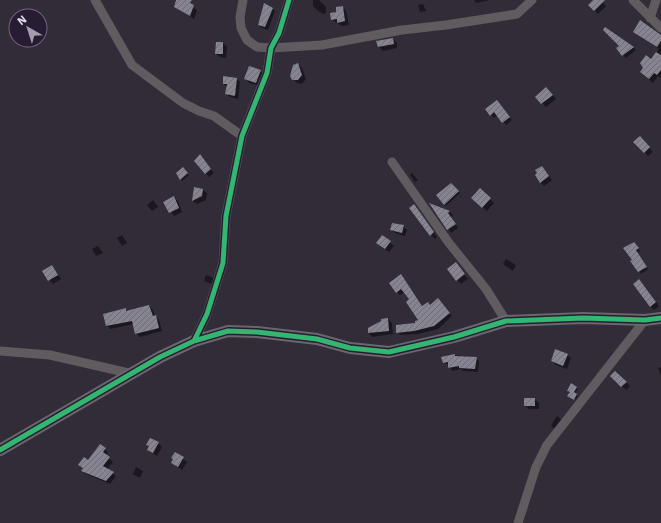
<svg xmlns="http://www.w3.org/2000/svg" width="661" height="523" viewBox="0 0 661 523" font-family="'IBM Plex Sans',sans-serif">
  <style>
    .shadow { fill: #0007 }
    .building { fill: url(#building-hatch) }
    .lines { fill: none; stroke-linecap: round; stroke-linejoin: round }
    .street { stroke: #5f5b5f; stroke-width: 9 }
    .secondary { stroke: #6a666b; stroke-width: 12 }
    .cycleway-casing { stroke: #271c34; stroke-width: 8 }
    .cycleway { stroke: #33b770; stroke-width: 5 }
  </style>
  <defs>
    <pattern id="building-hatch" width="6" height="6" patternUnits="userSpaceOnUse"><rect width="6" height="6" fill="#868490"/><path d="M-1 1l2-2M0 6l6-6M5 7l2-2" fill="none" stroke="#6f6d76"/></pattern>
  </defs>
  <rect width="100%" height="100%" fill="#322c39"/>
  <!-- shadow -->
  <path class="shadow" d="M175,0H182L197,10L194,19L175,7L176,3Z
    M313,0H319L326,7V13L323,14L317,10L313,6Z
    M474,0H490L476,3Z
    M595,0H600L606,6L598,14L589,5Z
    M423,4L426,11L420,12L418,5Z
    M343,7L346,11L349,25L342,26L332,20Z
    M272,8L275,11L268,30L262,28L259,25Z
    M634,32L661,36V78L658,76L653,83L641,72L659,49Z
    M393,39L397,43V48L383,51L379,47Z
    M216,43H223L227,47L226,58L220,57L216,54Z
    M633,47L636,50L626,58L623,55Z
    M298,64L302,68L306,79L302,84L297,83L293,79Z
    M260,71L264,74L260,86L249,83L246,79Z
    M237,79L240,82L238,99L230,97L226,93L227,88L224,84Z
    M550,92L556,99L546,107L536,97Z
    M500,105L512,120L506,125L498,115L494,118L491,115Z
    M640,138L653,152L648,156L635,142Z
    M200,155L214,173L209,177L195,161Z
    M542,167L552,180L544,186L540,182L538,174Z
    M183,168L189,175L182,181L181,179Z
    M412,173L418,180L415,182L410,175Z
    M451,185L460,193L446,206L438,196Z
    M195,189L203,190L207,193L206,200L197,204L193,201Z
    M480,190L494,203L487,211L476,202Z
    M174,197L178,201L182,212L174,216L164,202Z
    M153,200L158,207L152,211L147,205Z
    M414,205L437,237L435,239L431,235Z
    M432,205L450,212L453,215L451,217L458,228L451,233Z
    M403,226L407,230L405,236L395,233L391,230Z
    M122,235L127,243L122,246L117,238Z
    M382,236L394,246L389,252L381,246Z
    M98,246L103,253L96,256L92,249Z
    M637,246L640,251L638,253L648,269L641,274L634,260Z
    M506,259L516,265L513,271L503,264Z
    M52,266L61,279L53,284L43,271Z
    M459,267L468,279L461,284L457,280Z
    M206,275L214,278L212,284L204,281Z
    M401,275L423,307L441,303L452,316L438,329L418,334L401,335L397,332L420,321L411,299L405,292L400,295L397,292Z
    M643,284L659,306L654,310L650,306Z
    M149,306L153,310L155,316L159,320L162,331L140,337L136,333L134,324L110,329L107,325L125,310L128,312Z
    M388,319L392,323L393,334L372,337L369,333Z
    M454,355L476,358L479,361L478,372L463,371L461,369L452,371L449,365L444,363Z
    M567,355L571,358L567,369L556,365L552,361Z
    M661,367V375L658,368Z
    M615,372L630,386L626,390L611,376Z
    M576,388L578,389L575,394L578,396L575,400L570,398V393L568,391Z
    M535,399L539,403V409H529L525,405Z
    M557,416L564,422L554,429L551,425Z
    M158,443L162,447L157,456L148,450L150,447L147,445Z
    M105,449L108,453L106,456L113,462L107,469L116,476L110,484L86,474L82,471L84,469L79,465L89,461Z
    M175,453L187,462L182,470L172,463Z
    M136,467L143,471L140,478L133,474Z"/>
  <!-- building -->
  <path class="building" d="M176,0H192L190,3L194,5L190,16L174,7Z
    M593,0H605L594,11L588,5Z
    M264,3L273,8L265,27L258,25Z
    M343,6L345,21L337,23V19L331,20L330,13L336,12V7Z
    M640,20L661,35V41L657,47L633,32Z
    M605,27L634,47L622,56L616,48L619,46L603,30Z
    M393,38L394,44L378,47L376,41Z
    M216,42H223V54H215Z
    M656,52L661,55V70L657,75L654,73L649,79L640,72L643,68L640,63L646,55L651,59Z
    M298,63L302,75L298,80H292L290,76L293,65Z
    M249,66L261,70L256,83L244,79Z
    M223,76L237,78L235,96L225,94L227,84H223Z
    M546,87L553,95L541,104L535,97Z
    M497,100L510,117L502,123L494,112L490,116L485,109Z
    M640,136L650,147L644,153L633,142Z
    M200,154L211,169L205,174L194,161Z
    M542,166L549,176L540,183L535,175L537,173L535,170Z
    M183,167L188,173L180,180L176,173Z
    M451,183L459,191L444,205L436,195Z
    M194,187L203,189L202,196L192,201Z
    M480,188L491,198L482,208L471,198Z
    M174,196L179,208L169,213L163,202Z
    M429,203L450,211L448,213L456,224L447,230Z
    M414,204L434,232L430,236L409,208Z
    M392,223L404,225L402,233L390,230Z
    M382,235L391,241L385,249L376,243Z
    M634,242L639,248L636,250L647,267L638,272L630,261L632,260L623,248Z
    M456,262L465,274L456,281L447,269Z
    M52,265L58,275L48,281L42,271Z
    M401,274L422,306L428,302L430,305L438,298L450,313L434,326L414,331L396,333V325L415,323V321L418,320L406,302L409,299L401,289L396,293L389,283Z
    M639,279L656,302L650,307L633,284Z
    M149,305L153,316L156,315L159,328L135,334L132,321L106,326L103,314L126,308V311Z
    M388,318L389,331L368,333V328L381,321V319Z
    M555,349L568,354L563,366L551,361Z
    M455,354V356L477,357L475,369L459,368V366L448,368V362L443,363L441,357Z
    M615,371L627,382L621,387L610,376Z
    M571,383L577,387L574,392L577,394L574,400L567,396L570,392L567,391Z
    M524,398H535V406H524Z
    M150,438L159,442L153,453L147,450L149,446L146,445Z
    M100,444L106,448L103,452L110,457L103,466L114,472L106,481L81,471L83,468L78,465L84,457L88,460Z
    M175,452L184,457L178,467L171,463L173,459L171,458Z"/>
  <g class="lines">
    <!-- street -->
    <path class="street" d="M95,0L132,65L183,103L199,111L214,116L242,136
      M243,0L240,17L241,28L247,40L257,47L271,48L322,45L402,30L446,25L517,14L532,0
      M633,0L661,28
      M650,18L656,0
      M392,162L449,243L486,289L506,321
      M194,341L207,314L223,263L226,216L242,136L267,73L271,48L279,33L289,0
      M0,351L50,355L133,374
      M518,523L536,467L547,445L645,320"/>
    <!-- secondary -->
    <path class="secondary" d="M0,450L160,357L194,341L228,331L257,332L317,339L350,348L389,352L454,337L506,321L583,318L645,320L661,318"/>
    <!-- cycleway casing -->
    <g class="cycleway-casing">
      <path id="cycleway" d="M194,341L207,314L223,263L226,216L242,136L267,73L271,48L279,33L289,0
        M0,450L160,357L194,341L228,331L257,332L317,339L350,348L389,352L454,337L506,321L583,318L645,320L661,318"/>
    </g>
    <!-- cycleway -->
    <use href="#cycleway" class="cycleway"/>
  </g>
  <!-- north arrow -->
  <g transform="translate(28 28) rotate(321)"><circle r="19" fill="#271c34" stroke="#71687d"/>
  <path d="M0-3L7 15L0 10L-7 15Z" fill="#a49dad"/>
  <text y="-6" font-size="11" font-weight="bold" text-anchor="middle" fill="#e1daeb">N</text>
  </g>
</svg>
